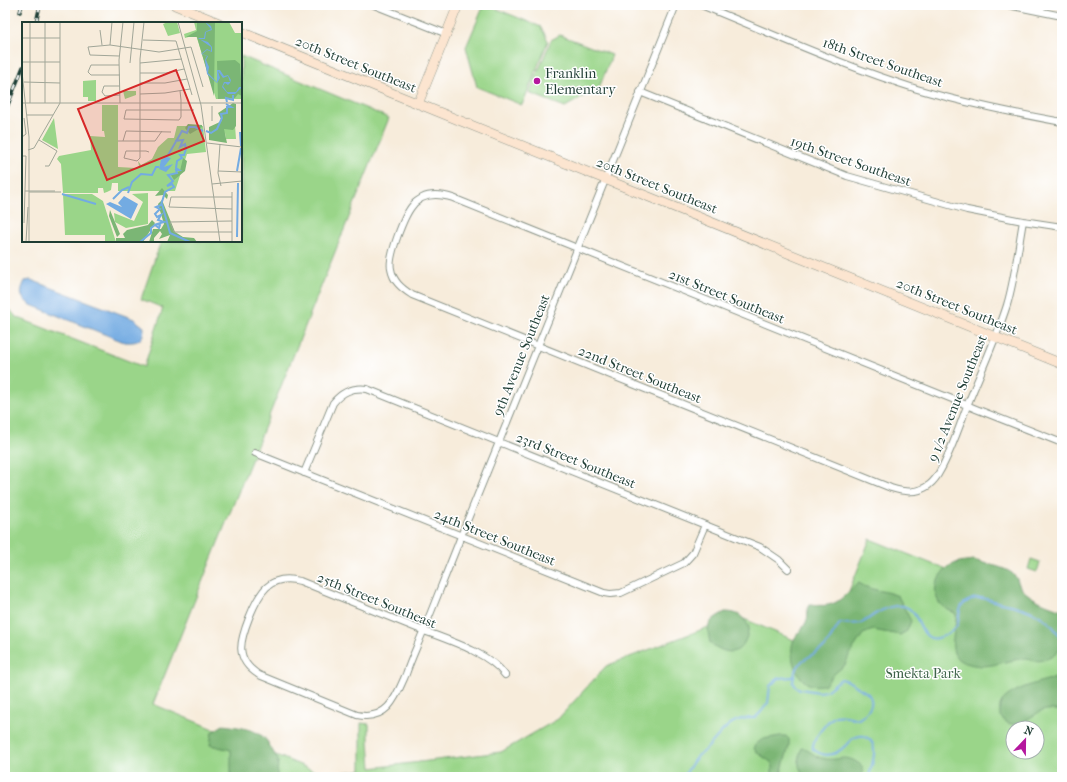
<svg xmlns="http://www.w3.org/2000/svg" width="1067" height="782" viewBox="0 0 1067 782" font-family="'IM FELL French Canon',serif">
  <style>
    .green { fill: #9ad589; stroke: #5c895e; fill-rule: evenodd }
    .forest { fill: #7bb675; stroke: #4d7a54 }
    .water { fill: #73abe2; stroke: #49748b }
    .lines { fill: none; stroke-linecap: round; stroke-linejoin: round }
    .stream { stroke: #73abe2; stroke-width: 2 }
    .street-casing { stroke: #8b9488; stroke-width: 8 }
    .secondary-casing { stroke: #8b9488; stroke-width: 10 }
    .street { stroke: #fff; stroke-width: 6 }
    .secondary { stroke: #fce5d0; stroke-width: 9 }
    .rail-casing { stroke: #1f3d34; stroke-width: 3.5 }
    .rail { stroke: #fff; stroke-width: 2; stroke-dasharray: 6; stroke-linecap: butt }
    .poi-dot { fill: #b5179e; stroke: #fff; stroke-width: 1.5 }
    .labels { text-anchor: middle; stroke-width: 3; stroke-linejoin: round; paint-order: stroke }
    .street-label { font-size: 14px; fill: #1f3d34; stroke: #fff }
    .poi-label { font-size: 14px; fill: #1f3d34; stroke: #fff; text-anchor: start }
    .park-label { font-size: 14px; fill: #3e6349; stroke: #fff }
    .inset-river { fill: none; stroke: #73abe2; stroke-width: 2 }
    .inset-road { fill: none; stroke: #a1a698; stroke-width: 1 }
    .view { fill: #d62828; fill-opacity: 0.15; stroke: #d62828; stroke-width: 2 }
    .inset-edge { fill: none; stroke: #1f3d34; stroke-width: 2 }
  </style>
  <rect width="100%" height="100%" fill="#fff"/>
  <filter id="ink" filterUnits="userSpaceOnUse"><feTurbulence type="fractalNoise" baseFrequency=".025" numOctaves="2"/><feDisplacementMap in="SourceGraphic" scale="8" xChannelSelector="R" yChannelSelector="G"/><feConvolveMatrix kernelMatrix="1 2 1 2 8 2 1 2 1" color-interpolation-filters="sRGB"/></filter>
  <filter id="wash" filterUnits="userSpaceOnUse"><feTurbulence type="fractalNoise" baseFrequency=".012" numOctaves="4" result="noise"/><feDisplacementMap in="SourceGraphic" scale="16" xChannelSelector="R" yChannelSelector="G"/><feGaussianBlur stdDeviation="0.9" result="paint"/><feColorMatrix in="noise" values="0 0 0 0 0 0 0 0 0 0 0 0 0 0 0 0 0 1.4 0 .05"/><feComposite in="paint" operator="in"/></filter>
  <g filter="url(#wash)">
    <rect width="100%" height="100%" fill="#f7ecdb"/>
    <!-- green -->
    <path class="green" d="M484,5H487L541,27L548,41L522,105L477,87L466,47Z
      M560,35L612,55L599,88L565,107L529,93L551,40Z
      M241,56L389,118L153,704L324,775L361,770V723L369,724V741L371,768L501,752L558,719L606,666L737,616L794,640L843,606L870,539L1062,616V777H5V303L16,317L144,367L163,308L141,299L161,241H241ZM1013,728H1037V752H1013Z
      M1031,559L1040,562L1037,572L1028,569Z"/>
    <!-- forest -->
    <path class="forest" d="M974,560C985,564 1007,567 1014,575C1018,578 1018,585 1021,588C1032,600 1048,605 1062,610C1062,617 1064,642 1061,647C1057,656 1045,661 1035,661C1030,660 1025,658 1020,659C1000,662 987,670 966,663C962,662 958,660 956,657C948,644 957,628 956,614C952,611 943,608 940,604C930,590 938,572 952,565C958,561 967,561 974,560Z
      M859,583C870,591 885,590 898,596L911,621L907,631L900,635L873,630L863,634L849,655L845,665L834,674L825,685C819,685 813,687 807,683C795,676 789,655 793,642C798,629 811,625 807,609L809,605C815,605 822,606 828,605C841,603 848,590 859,583Z
      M725,612C738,612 743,616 749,627C745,653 731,659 710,643C706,624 708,621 725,612Z
      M1062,677V710C1057,711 1051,709 1046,710C1031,712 1016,737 1000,716C1000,712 999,706 1001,703C1009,689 1047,679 1062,677Z
      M223,725C237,727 258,728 267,741C271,747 274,754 278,760L277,777H231V750L210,745L212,732Z
      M780,736H786L789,739V746L780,777H772V763C766,758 759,755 754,749L756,744L763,739Z
      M802,748C810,750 815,757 822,758C839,763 844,751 862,766L863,774L861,777H805C797,767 797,759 802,748Z"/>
    <!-- water -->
    <path class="water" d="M31,280L134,319L144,327C144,341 137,343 124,342L31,305C20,298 19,293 25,281Z"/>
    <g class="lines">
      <!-- stream -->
      <path class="stream" d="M682,777C688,772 690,765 695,759C699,754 705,751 709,746C724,730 730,717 755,718L761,712L768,703L770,686L779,678L793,677
        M869,777C871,765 881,745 866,737C863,735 858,736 854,738C851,739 848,743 845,746C835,756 824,758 813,749C811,741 828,719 836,716C843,714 852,718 859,719C866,714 876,705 869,695C867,692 862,690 859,688C853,684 849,680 841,679L826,691L819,692L800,689L796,687L793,682L795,671L802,661L825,647L840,623C847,624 855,624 861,623C867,621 871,616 877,613C884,609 894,605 903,606C922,610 918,643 938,638C945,636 957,630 958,622C960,613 958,606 968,601C978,595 987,599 997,602C1003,604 1009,604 1015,606C1037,612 1051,620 1062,640"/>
    </g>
  </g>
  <g filter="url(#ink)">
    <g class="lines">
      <!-- street casing -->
      <g class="street-casing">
        <path id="street" d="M374,5L447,34
          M701,5C773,34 843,66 917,89C964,103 1013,113 1062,122
          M1008,5L1062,16
          M640,92L847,176L967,210L1023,221L1062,227
          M1023,221C1018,249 1015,278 1007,305C997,337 982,369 969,401C960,424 952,450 940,471C937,477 934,481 929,485C917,494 904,492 891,488L412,295C401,288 393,281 391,269C388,257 404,215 413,205C415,202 419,200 422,198C432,193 443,195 453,198L957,401L976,409L1062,443
          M255,453L604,593L610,594L621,593L684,563L693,553L705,525
          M304,473L333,403C342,392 352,387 367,389L760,547L779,560L788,569
          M505,675C488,651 441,638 414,627L300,581C269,573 259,593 249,618C240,641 234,659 259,675L357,715C388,721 396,697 406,674C410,662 415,651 420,639L427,622L458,544L461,536L676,5"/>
      </g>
      <!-- secondary casing -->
      <g class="secondary-casing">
        <path id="secondary" d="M175,5L219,23
          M241,32L1062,364
          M418,104L458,5"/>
      </g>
      <!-- street -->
      <use href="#street" class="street"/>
      <!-- secondary -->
      <use href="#secondary" class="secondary"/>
      <!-- rail casing -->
      <g class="rail-casing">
        <path id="rail" d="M20,12L22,5
          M36,23L40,5
          M5,112L23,67"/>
      </g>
      <!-- rail -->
      <use href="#rail" class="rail"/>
    </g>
  </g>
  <!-- markers -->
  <circle class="poi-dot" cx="537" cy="81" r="4"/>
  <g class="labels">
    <!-- street labels -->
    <g class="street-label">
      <text transform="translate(883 62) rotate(19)" y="5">18th Street Southeast</text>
      <text transform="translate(356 64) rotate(22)" y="5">20th Street Southeast</text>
      <text transform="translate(851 161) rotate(19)" y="5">19th Street Southeast</text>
      <text transform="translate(657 185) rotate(22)" y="5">20th Street Southeast</text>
      <text transform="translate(727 296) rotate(22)" y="5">21st Street Southeast</text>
      <text transform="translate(957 306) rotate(22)" y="5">20th Street Southeast</text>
      <text transform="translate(521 355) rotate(-68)" y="5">9th Avenue Southeast</text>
      <text transform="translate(640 374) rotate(22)" y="5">22nd Street Southeast</text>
      <text transform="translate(957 398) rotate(-68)" y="5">9 1/2 Avenue Southeast</text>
      <text transform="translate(576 460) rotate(22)" y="5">23rd Street Southeast</text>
      <text transform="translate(495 537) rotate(22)" y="5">24th Street Southeast</text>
      <text transform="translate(377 600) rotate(22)" y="5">25th Street Southeast</text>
    </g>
    <!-- poi labels -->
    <g class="poi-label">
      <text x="545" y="78">Franklin<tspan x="545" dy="16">Elementary</tspan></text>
    </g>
    <!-- park labels -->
    <g class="park-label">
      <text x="923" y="678">Smekta Park</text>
    </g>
  </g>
  <!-- overview -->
  <g transform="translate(22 22)">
    <rect width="220" height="220" fill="#f7ecdb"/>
    <path d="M146,0H155L158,11L146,14L141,2ZM172,0H207L213,11H220V77H194L174,13L163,16L162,12L174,8ZM74,58V79H66V75H61V59ZM101,69H114V73L103,77ZM80,83H96V145L114,146L117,144L116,139L119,143L130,137L136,125L146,116H152L155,104H181L184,130L165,132L153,169H96V161H90L89,168L85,170L82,171L81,166H76V171H41L39,142L35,137L37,134L69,128L68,114L83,115L82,109H80ZM212,89L214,117H204L203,111L199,110L198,100ZM32,96L36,127L20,118ZM126,171V202L104,206L93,200L92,191L112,199L121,180L110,172ZM41,172H70L81,179L94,220H83V213H43Z" fill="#9ad589"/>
    <path d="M175,0H193L192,74L175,15H164L175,9ZM213,38L218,42L220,74L216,72L213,76L196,77L195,39ZM211,81L214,82V104L211,108L202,107L205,121L187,118V105L200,99L196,91ZM166,102L180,103V105L168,112L163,106ZM161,136L165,139L163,149L152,158L149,153L158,149ZM140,166L146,173L145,177L141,173L133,174ZM140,178L153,210L161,215L172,216L175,220H145L148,213L137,217L140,212L138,209L132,216V220H127L131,207H139L142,202L136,182ZM88,188L98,212L95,215L87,194ZM130,198L133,201L121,220H94V216H103L101,212L105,208L126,203Z" fill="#7bb675"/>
    <path d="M183,0L189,4L190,8L184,10L183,17H177L186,20L190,25V30L185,28L180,32L186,34L184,38L187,45L186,51L195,60V48H198L202,54L206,53L209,58L208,61L206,63L203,61L201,64L205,70H214L217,65H220L213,72H206L200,65L202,60H208L206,54L201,56L196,49L198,56L195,61L185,52L183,38L185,34L179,32L185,27L189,29V25L176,16H182L183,10L189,7ZM144,135L149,136L142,145L151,142L144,150L137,147L139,138ZM102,174L116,182L109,197L84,182L88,180L100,185L96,181Z" fill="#73abe2"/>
    <path class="inset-river" d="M205,80L204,76L211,78V73M184,109L189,111L195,107L200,96L199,92L205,91V85H209L204,82M218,110L219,124M145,135L160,109L165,111L167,105H173L181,109M215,149L219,126M106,171L110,160L119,152L130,153L134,145H137M40,172L74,182M91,177L100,168L107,165M140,182L148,211L168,220M215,215L216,161M118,220L129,211V206L133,203L137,206L138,203L135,202L142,200L136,198L139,193L135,195L133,192L138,187L134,185L139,183L143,170L152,165L150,162L145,164L151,159L146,153L155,151L154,148H157L154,146L155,139L160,136L158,133H162L164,127L163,122L158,125L161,118L153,119"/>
    <path class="inset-road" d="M8,0V81M23,0V81M122,0L118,37V136L115,139L102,136L104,129H124L127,130M156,0L179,83L198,220M78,8L80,23M0,16H38M121,18L154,19L170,73M88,23L90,0M97,34L68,33L66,25L88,23L137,30L169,25L181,65M0,40H38M108,41L112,0M118,41L160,37M97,43H69L66,50L69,53H98M0,50L7,115V220M118,51H144L162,47M2,60L38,61M118,61H143L165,57M98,64H82L80,70L83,74L98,73M158,69L159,78V95L157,98L102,97L104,88H172M118,72L143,71L168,67M0,81H220M98,81L97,38L101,0M190,84V99M5,93H31M0,115L4,112L2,96M17,118L35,129L27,144H23M96,119H133L140,109M101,119L104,109L149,110M185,121L220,125M198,122L196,151L199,164M6,128L12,126L38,81V0M0,134H4L2,201M196,149L220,150M190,162L220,159M3,169H33M7,170H39M210,170V220M210,175H149L147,185L210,187M210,199L148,200L152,210H210M4,220L6,185"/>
    <path class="view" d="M154,48L182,119L85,158L56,87Z"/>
    <rect width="220" height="220" class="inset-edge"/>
  </g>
  <!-- margin -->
  <rect width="1067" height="782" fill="none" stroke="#fff" stroke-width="20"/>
  <!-- north arrow -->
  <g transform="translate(1025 740) rotate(22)"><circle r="19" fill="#ffffff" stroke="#a5b1ae"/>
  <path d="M0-3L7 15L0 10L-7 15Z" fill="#b5179e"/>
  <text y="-6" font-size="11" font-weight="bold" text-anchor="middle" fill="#1f3d34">N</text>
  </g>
</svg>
